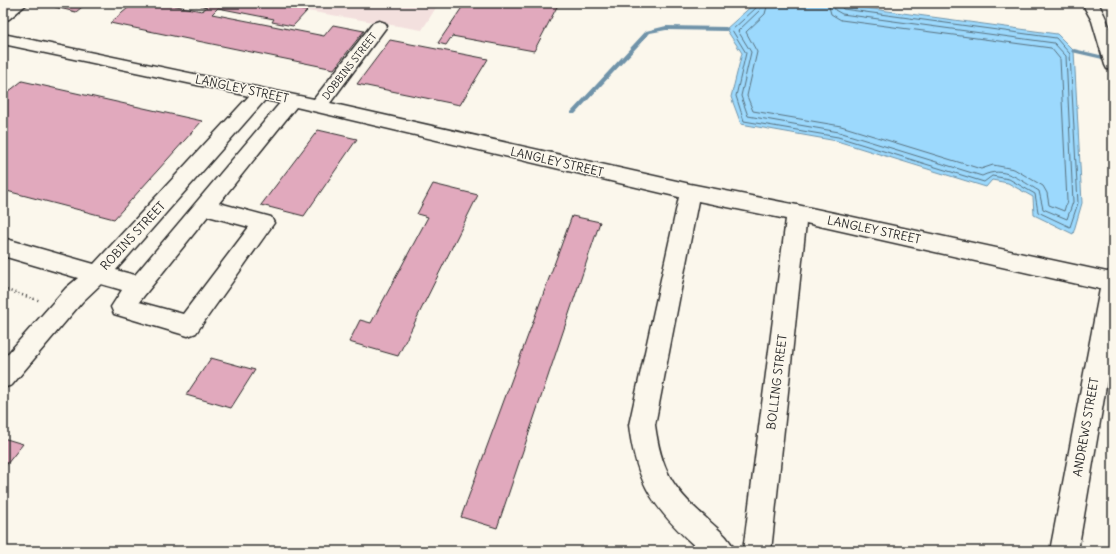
<svg xmlns="http://www.w3.org/2000/svg" width="1116" height="554" viewBox="0 0 1116 554" font-family="Delius,sans-serif">
  <style>
    .built { fill: #f3e0de }
    .water { fill: #9cd9fd; stroke: #6f93a9 }
    .lines { fill: none; stroke-linecap: round; stroke-linejoin: round }
    .shore { stroke: #58717f; stroke-width: 1 }
    .stream { fill: #6f93a9; fill-rule: evenodd }
    .building { fill: #e1a9bd; stroke: #2b2b2b }
    .minor-casing { stroke: #2b2b2b; stroke-width: 3 }
    .path { stroke: #2b2b2b; stroke-width: 2.5; stroke-dasharray: 1 3; stroke-linecap: butt }
    .minor { fill: #fbf7ec; fill-rule: evenodd }
    .labels { text-anchor: middle; stroke-width: 3; stroke-linejoin: round; paint-order: stroke }
    .far-street-label { font-size: 10px; fill: #2b2b2b; stroke: #fbf7ec }
    .street-label { font-size: 12px; fill: #2b2b2b; stroke: #fbf7ec }
  </style>
  <rect width="100%" height="100%" fill="#fbf7ec"/>
  <filter id="ink" filterUnits="userSpaceOnUse"><feTurbulence type="fractalNoise" baseFrequency=".025" numOctaves="2"/><feDisplacementMap in="SourceGraphic" scale="8" xChannelSelector="R" yChannelSelector="G"/><feConvolveMatrix kernelMatrix="1 2 1 2 8 2 1 2 1" color-interpolation-filters="sRGB"/></filter>
  <g filter="url(#ink)">
    <!-- built -->
    <path class="built" d="M280,3H439L422,30L277,6Z"/>
    <!-- water -->
    <path class="water" d="M755,3H829L1057,34L1074,51L1082,203L1073,234L1034,215L1033,197L1008,183L992,180L986,187L837,141L741,124L731,97L742,53L726,29Z"/>
    <g class="lines">
      <!-- shore -->
      <path class="shore" d="M757,3L756,8L732,30L746,53L736,96L744,121L838,137L984,182L992,176L1009,179L1035,194L1038,212L1070,227L1078,203L1070,54L1056,38L843,9L839,3
        M762,3L760,10L738,31L751,52L741,96L748,116L839,132L982,176C1004,165 1020,180 1039,191L1043,209L1067,219L1073,202L1066,56L1054,43L842,14L835,10L834,3
        M768,3L765,14L746,32L757,52L747,96L753,111L841,126L981,169L993,165L1014,169L1043,186L1047,193L1049,205L1064,211L1067,201L1060,59L1051,48L841,20L831,14L828,3"/>
      <!-- stream -->
      <path class="stream" d="M666,26L726,27L729,29L726,31L666,30L650,33L575,114H571V112L646,31Z
        M1074,49L1113,58V60L1111,61L1072,52L1071,51Z"/>
    </g>
    <!-- building -->
    <path class="building" d="M61,3H87L76,12L55,7Z
      M134,3H161L202,11L207,7L188,3H298L293,8L307,11L293,26L272,22L274,19L218,8L212,14L324,36L333,25L364,31L334,69L110,23Z
      M465,3H559L534,51L452,36L446,45L438,43Z
      M565,3H589L587,7Z
      M390,40L488,59L460,105L357,84Z
      M22,81L202,121L114,219L3,190V96Z
      M318,130L357,139L304,216L261,205Z
      M433,184L478,195L398,356L349,342L360,320L371,323L428,217L417,214Z
      M572,216L600,222L497,528L461,517Z
      M211,358L255,370L231,408L186,395Z
      M3,438L23,444L3,469Z"/>
    <g class="lines">
      <!-- minor casing -->
      <g class="minor-casing">
        <path id="minor" d="M10,3H28L9,19L3,21V8Z
          M1082,3H1098C1114,31 1113,39 1113,70L1107,69L1105,65L1092,21Z
          M379,21L385,23L387,26L330,103L690,184L797,205L1107,272L1113,270V345L1078,551H1050L1100,289L806,223L771,551H743L786,219L698,201L655,425C661,469 672,488 705,517C716,528 729,536 735,551H700C656,511 636,485 629,425L679,197L296,107L219,203L271,217L274,223L196,333L188,336L114,314L111,307L122,290L101,284L82,302L12,385L3,388V359L66,288L78,278L3,256V238L94,264L249,96L3,44V34L314,99L373,23ZM265,100L280,103L135,275L116,270ZM208,216L249,227L183,314L139,302Z"/>
      </g>
      <!-- path -->
      <path class="path" d="M3,289L41,301"/>
      <!-- minor -->
      <use href="#minor" class="minor"/>
    </g>
  </g>
  <g class="labels">
    <!-- far-street labels -->
    <g class="far-street-label">
      <text transform="translate(349 66) rotate(-52)" y="4">DOBBINS STREET</text>
    </g>
    <!-- street labels -->
    <g class="street-label">
      <text transform="translate(242 89) rotate(12)" y="4">LANGLEY STREET</text>
      <text transform="translate(557 162) rotate(13)" y="4">LANGLEY STREET</text>
      <text transform="translate(874 230) rotate(12)" y="4">LANGLEY STREET</text>
      <text transform="translate(133 236) rotate(-47)" y="4">ROBINS STREET</text>
      <text transform="translate(777 382) rotate(-83)" y="4">BOLLING STREET</text>
      <text transform="translate(1086 427) rotate(-80)" y="4">ANDREWS STREET</text>
    </g>
  </g>
  <!-- margin -->
  <rect width="1116" height="554" fill="none" stroke="#fbf7ec" stroke-width="16"/>
  <rect x="8" y="8" width="1100" height="538" fill="none" stroke="#2b2b2b" stroke-width="1.5" filter="url(#ink)"/>
</svg>
